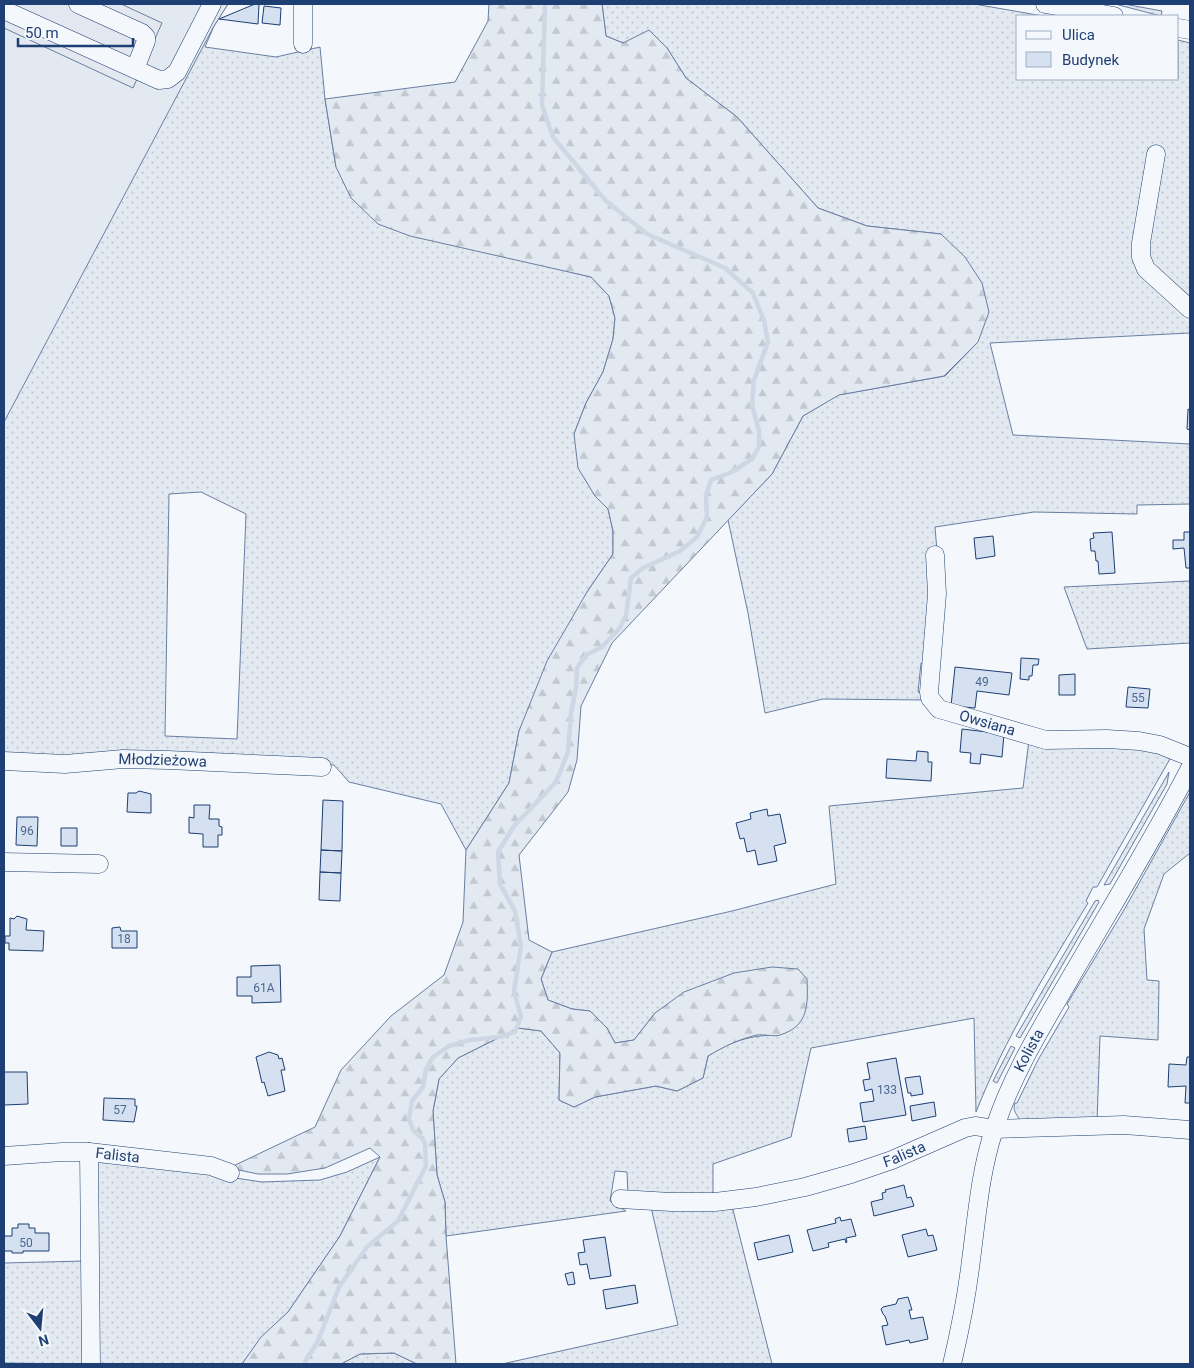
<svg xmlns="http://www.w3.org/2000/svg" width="1194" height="1368" viewBox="0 0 1194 1368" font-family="Roboto,sans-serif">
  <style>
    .grass { fill: url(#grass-dots); stroke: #687fa3; fill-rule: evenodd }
    .forest { fill: url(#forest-firs); stroke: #687fa3 }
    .pitch { fill: #e3e9f0; stroke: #687fa3 }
    .parking { fill: #e3e8f0; stroke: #687fa3 }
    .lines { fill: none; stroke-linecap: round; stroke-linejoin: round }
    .stream { stroke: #cfd7e4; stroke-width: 4.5 }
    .building { fill: #d5e0f0; stroke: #1d3f73 }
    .minor-casing { stroke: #1d3f73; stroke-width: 19 }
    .minor { stroke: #f4f7fb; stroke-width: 18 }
    .labels { text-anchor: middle; stroke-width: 4; stroke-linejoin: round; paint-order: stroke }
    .number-label { font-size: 12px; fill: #4b6792 }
    .street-label { font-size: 15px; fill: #1d3f73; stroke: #f4f7fb }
  </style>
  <defs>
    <pattern id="grass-dots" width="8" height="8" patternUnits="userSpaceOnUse" patternTransform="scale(1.25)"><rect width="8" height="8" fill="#e3e9f0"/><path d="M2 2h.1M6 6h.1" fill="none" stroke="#c2c9d1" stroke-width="1.8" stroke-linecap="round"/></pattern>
    <pattern id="forest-firs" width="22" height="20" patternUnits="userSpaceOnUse" patternTransform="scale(1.25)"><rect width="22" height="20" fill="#e3e9f0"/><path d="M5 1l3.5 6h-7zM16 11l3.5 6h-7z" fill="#c2c9d1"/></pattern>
  </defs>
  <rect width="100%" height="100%" fill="#f4f7fb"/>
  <!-- grass -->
  <path class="grass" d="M228,4L214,26L205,47L276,57L320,47L325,99L336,167L558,269L591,277L609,296L615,318L613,339L603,372L586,403L574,434L595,496L608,509L613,531V554L587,592L519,731L509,783L466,850L441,804L349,782L334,765L167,755L4,757V185ZM201,492L246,514L237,739L165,736L169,494Z
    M602,4H974L1043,16H1018V79H1178V40L1190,43V333L990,343L1013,435L1190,444V504L1137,505V514L1034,512L935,527L937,551L929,663H921L918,692L925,693L927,700L823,699L765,713L748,613L728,520L772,474L803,416L838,395L945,376L978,342L941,234L867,226L818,208L737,117L686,78L667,48L623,43L606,36Z
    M1115,4H1124L1162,11L1161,16Z
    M1190,581V643L1087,649L1064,587Z
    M1029,740L1099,743L1160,751L1171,757L1097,887H1093L1086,901L1088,903C1047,971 1005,1038 976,1112L974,1018L811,1048L791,1137L713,1164V1198L628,1195L627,1172L615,1171L610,1201L626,1211L446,1236L445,1202L437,1175L433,1111L439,1079L458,1058L518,1028L541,1031L560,1053L559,1100L574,1107L595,1097L656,1086L677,1091L703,1078L708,1056C732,1041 750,1035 779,1035L655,1013L634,1040L615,1043L607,1028L590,1011L572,1009L548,1000L541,979L552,952L732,911L836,884L829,806L1023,788Z
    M1169,772L1167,784L1110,884L1104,885Z
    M1190,792V853L1164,874L1144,929L1147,980L1159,981L1158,1040L1100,1036L1097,1122L1020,1121C1017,1114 1012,1111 1015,1103H1017L1038,1060L1069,1007L1067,1004L1124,910Z
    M1098,900L1099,902L1020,1038L1016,1036L1095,901Z
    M1011,1046L1015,1048L997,1083L993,1081Z
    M380,1157L340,1236L288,1312L261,1338L242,1364H97L95,1161L100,1158L262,1182L320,1180L347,1172Z
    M732,1206L772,1364H502L678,1325L651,1207Z
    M85,1261L84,1362L80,1364L4,1363V1263Z
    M394,1353L417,1364H341L360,1354Z"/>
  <!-- forest -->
  <path class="forest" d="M489,4H602L606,36L623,43L649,30L667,48L686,78L737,117L818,208L867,226L941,234L965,257L982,283L989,312L978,342L944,376L839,395L803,416L772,474L612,643L581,706L577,760L568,792L519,855L529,940L552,952L541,979L548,1000L572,1009L590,1011L607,1028L615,1043L634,1040L655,1013L684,992L734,973L772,967L798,969L807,979C808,1004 809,1026 780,1035C773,1037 764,1034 757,1035C739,1039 723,1047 708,1056L703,1078L677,1091L656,1086L595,1097L574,1107L559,1100L560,1053L541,1031L518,1028L458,1058L439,1079L433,1111L437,1175L445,1202L446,1236L456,1364H417L394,1353L360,1354L341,1364H242L261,1337L288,1312L340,1236L380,1157L370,1148L325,1168L287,1174H258L229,1168L315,1127L341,1070L391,1016L444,975L463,922L466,850L509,783L519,731L547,661L587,592L613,554V531L608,509L595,496L578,468L574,434L586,403L603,372L613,339L615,318L609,296L591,277L410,236L378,224L351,198L336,167L325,99L455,82L488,21Z"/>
  <!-- pitch -->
  <path class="pitch" d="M4,4H228L214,26L4,422Z"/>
  <!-- parking -->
  <path class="parking" d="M4,4H121L162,23L133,88L4,28Z"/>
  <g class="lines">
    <!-- stream -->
    <path class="stream" d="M304,1364L318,1341L339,1287L367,1247L398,1221L426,1166L425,1144L423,1139L413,1130L409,1119L412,1101L423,1087L426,1069L433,1057L449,1046L470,1040L499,1037L515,1032L521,1017L514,991L521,946L515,911L500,884L498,852L514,826L556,782L568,752L571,714L576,687L577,668L586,655L602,647L619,629L626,616L631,578L643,568L680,551L697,537L707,517L706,495L711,480L732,472L752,459L759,447V431L752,405L754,380L768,342L764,321L753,293L725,268L647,234L606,201L553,137L542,105L545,4"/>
  </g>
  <!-- building -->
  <path class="building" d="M255,4H259L258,24L219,19Z
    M264,6L281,8L280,25L262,23Z
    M1188,409L1190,410V430L1187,429Z
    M1112,532L1115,573L1099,574L1098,561H1096L1095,551H1091L1090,539L1094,538L1093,533Z
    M1184,532H1190V568H1186L1184,548L1173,549V540H1184Z
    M993,536L995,556L976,559L974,538Z
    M1021,658L1039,659L1038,665H1033L1032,676H1029V680L1020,679Z
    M955,667L1012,673L1009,695L977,691L975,708L951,706Z
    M1075,674V695H1059V675Z
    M1128,687L1150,689L1148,708L1126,707Z
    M962,729L1004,734L1002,757L981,754L980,764L970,763L971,753L960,752Z
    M917,751L928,752V762H932L931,781L886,778L887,759L916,761Z
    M139,791L151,794V813L127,812L128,793H136Z
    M323,800L343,801L342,851L321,850Z
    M194,805H210L209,819H219V826L222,827V835H218V847H203V834L189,833V817L194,818Z
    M767,809L768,816L780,814L786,843L774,846L777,861L758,865L755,850L747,852L744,838L740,839L736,823L751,819L750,813Z
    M17,817H38L37,846L16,845Z
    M61,828H77V846H61Z
    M321,850L342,851L341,873L320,872Z
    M320,872L341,873L340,901L319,900Z
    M17,916L27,919L26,930L44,931L43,951L9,950V943H5V936H10V918L14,919Z
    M120,927L121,931H137V948H112V928Z
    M280,965L281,1002L252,1003V996H237V977H251V966Z
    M269,1052L278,1055L279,1059L282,1058L285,1070H281L285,1091L268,1096L264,1082L262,1083L256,1057Z
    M1187,1057H1190V1103H1185L1186,1086L1168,1087L1169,1064L1186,1065Z
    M896,1058L906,1115L863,1122L860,1103L874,1101L872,1089L865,1091L863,1080L870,1079L867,1063Z
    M4,1072H27L28,1104L4,1105Z
    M920,1076L923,1094L911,1096V1093H908L905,1078Z
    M104,1098L135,1099V1106H137L134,1122L103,1120Z
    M934,1102L936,1116L912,1121L910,1106Z
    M865,1126L867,1139L849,1142L847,1129Z
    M904,1185L907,1198L911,1197L914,1206L874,1216L871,1202L883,1199L882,1193L886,1192L885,1190Z
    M840,1217L841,1221L851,1219L856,1236L846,1238L847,1242L846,1243L845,1239L828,1243L829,1247L813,1251L807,1230L836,1223L835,1219Z
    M18,1224H29V1228H35V1233H49V1251H23V1253H12V1251H4V1236H12V1228H18Z
    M926,1229L928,1236L933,1235L937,1250L908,1257L902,1235Z
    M789,1235L793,1252L758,1260L754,1243Z
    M605,1237L611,1276L590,1279L587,1264L580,1265L578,1253L585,1252L583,1240Z
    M573,1272L575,1284L568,1285L565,1274Z
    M635,1285L638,1303L606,1309L603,1290Z
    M908,1297L912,1310H909L911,1319L923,1317L928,1339L910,1343L909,1340L886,1345L882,1326L888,1325L885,1316L883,1314L881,1309L883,1307L896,1304L898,1299Z"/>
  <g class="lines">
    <!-- minor casing -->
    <g class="minor-casing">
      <g id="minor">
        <path d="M78,4L142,33L146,37V41L135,69"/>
        <path d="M1045,4L1114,16"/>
        <path d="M4,10L159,80L168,79L177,72L212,4"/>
        <path d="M1178,28L1190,30"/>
        <path d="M303,44V4"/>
        <path d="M1156,154L1141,243V257L1146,269L1190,309"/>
        <path id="s1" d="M935,555L937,594L929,692L930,698L939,709L1046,740L1107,739L1139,741L1160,745L1190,757"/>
        <path id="s2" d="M4,761L65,764L123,759L168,760L322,767"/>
        <path d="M4,862L99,864"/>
        <path d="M89,1152L91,1364"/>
        <path id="s3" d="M4,1156L62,1152H89L211,1166L230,1173"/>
        <path id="s4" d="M620,1199L671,1202H715L756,1197L805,1187L851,1174L892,1160L965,1128L975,1126L994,1129L1124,1125L1190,1130"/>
        <path id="s5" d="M952,1364C960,1330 967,1295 971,1260C977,1216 980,1172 994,1130C1012,1074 1043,1025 1072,975C1112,906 1154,838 1190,768"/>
      </g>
    </g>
    <!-- minor -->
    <use href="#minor" class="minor"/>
  </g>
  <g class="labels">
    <!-- number labels -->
    <g class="number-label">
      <text x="982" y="686">49</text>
      <text x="1138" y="702">55</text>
      <text x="27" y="835">96</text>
      <text x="124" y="943">18</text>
      <text x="264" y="992">61A</text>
      <text x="887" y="1094">133</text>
      <text x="120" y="1114">57</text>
      <text x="26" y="1247">50</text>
    </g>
    <!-- street labels -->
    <g class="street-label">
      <text dy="5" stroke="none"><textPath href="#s1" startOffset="208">Owsiana</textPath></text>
      <text dy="5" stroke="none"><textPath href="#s2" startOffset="159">Młodzieżowa</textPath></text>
      <text dy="5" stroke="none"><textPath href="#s5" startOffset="325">Kolista</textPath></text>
      <text dy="5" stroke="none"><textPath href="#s4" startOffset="291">Falista</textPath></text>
      <text dy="5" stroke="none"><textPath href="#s3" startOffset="114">Falista</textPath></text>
    </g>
  </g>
  <!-- border -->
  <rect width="1194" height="1368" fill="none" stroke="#1d3f73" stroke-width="10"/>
  <!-- legend -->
  <rect x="1016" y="15" width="162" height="65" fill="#f4f7fb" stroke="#9eadc5"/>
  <rect x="1026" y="31" width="25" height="8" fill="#f4f7fb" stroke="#9eadc5"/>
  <text x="1062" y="40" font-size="15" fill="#1d3f73">Ulica</text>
  <rect x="1026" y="52" width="25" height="15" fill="#d5e0f0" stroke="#9eadc5"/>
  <text x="1062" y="65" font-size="15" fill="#1d3f73">Budynek</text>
  <!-- north arrow -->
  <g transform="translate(40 1328) rotate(164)" stroke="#f4f7fb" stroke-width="4" paint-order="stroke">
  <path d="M0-4L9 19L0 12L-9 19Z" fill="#1d3f73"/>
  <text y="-8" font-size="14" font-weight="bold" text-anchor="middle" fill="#1d3f73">N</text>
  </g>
  <!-- scale -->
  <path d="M18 38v8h115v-8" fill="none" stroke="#1d3f73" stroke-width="2.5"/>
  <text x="25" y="38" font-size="15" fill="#1d3f73" stroke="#f4f7fb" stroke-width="4" paint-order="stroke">50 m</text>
</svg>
